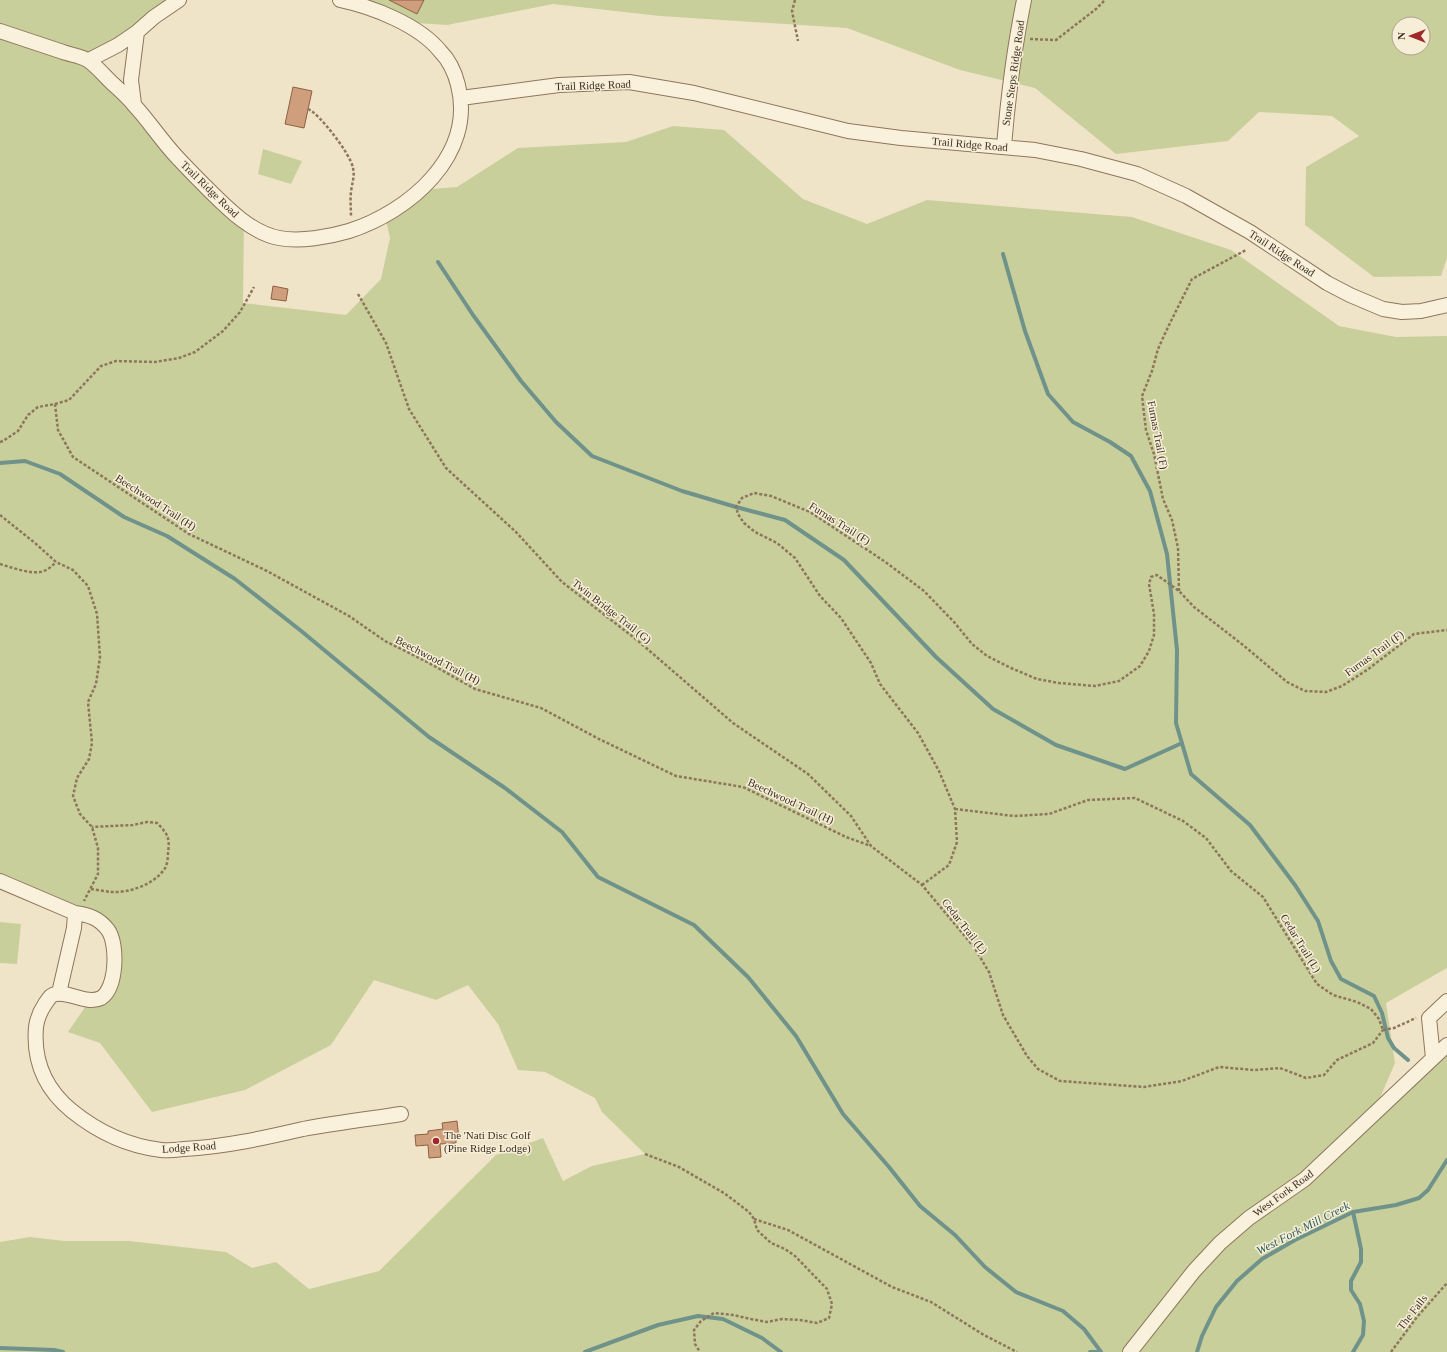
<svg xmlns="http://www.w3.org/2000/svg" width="1447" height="1352" viewBox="0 0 1447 1352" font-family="'Times New Roman',serif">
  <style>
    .green { fill: #c9cf9b; fill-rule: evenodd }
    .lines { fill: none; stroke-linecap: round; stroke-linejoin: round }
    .stream { stroke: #6f938a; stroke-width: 4 }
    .building { fill: #cf9f7d; stroke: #8d5f41 }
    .minor-casing { stroke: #8d765c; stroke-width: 16 }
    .path { stroke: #8d765c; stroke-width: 2.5; stroke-dasharray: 3 2; stroke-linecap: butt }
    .minor { stroke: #faf1dc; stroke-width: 14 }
    .poi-dot { fill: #9e2a2b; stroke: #f7eed8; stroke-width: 1.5 }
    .labels { text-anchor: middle; stroke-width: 3; stroke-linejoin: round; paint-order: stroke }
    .street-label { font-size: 11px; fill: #3d2e20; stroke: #f7eed8 }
    .poi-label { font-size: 11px; fill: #3d2e20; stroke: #f7eed8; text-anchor: start }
    .water-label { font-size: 12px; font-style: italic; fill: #2f5d5a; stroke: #f7eed8 }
  </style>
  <rect width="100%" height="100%" fill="#f0e4c8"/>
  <!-- green -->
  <path class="green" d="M0,0H179L89,60L244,221L243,303L346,315L381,279L390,238L385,216L420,190L457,187L518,148L626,142L673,126L724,130L803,199L867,224L927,200L1132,217L1231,250L1339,326L1396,337L1447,336V968L1386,1003L1395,1063L1373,1114L1447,1045V1352H0V1242L30,1237L64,1241H129L226,1252L252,1268L276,1262L309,1289L379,1271L496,1155L543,1138L563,1181L592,1166L645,1154L602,1112L595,1098L545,1072L518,1070L498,1024L468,985L436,1000L374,980L331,1045L245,1090L152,1112L100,1043L68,1032L90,1000L100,998L113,974L103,923L0,881Z
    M340,0H1447V258L1441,276L1374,277L1305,225L1306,167L1359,136L1332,116L1259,112L1228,141L1116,154L1035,88L960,70L847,28L660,16L553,4L447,25L401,22ZM1399,24H1423V48H1399Z
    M263,149L302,161L291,184L258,174Z
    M0,922L21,924L17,964L0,963Z"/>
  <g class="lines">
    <!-- stream -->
    <path class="stream" d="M1003,254L1025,331L1048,394L1073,422L1110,442L1131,456L1150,491L1167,554L1177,650L1176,723L1191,774L1250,825L1295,885L1318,921L1331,961L1341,979L1374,996L1382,1013L1388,1038L1394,1048L1408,1060
      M438,262L473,315L521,381L556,422L592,456L682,491L736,507L785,520L844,560L936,657L993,709L1056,745L1125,769L1182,743
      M0,463L25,461L60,474L124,517L167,536L235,579L300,630L429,737L505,788L562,832L598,877L694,925L748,977L796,1036L843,1114L889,1167L920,1206L955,1235L985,1267L1016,1292L1063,1311L1084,1329L1101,1352
      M1353,1212L1361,1249V1262L1351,1281V1290L1360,1304L1364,1321L1363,1335L1353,1352
      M0,1348L54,1350L63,1352
      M585,1352L658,1325L698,1316L723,1319L762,1338L781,1352
      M1090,1352H1101
      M1197,1352L1202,1336L1216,1307L1237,1281L1262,1259L1295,1240L1353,1212L1396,1205L1419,1198L1428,1190L1447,1160"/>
  </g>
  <!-- building -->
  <path class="building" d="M389,0H424L417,14Z
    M293,87L312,91L304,128L285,124Z
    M273,286L288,289L286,301L271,299Z
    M457,1121L459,1139L456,1140V1143L440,1144L441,1157L429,1158L428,1145L416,1146L415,1135L428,1134V1131L443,1129L442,1123Z"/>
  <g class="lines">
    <!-- minor casing -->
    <g class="minor-casing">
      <path id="minor" d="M0,31C21,38 42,45 63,52C71,55 82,56 89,61C96,66 103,74 109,80C117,88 127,96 134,105C149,121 161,140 176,156C187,168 198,179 209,190C228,209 252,233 279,238C300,242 329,237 349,231C409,212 476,155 458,85C455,73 449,60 440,51C419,25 373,7 340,0
        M89,60L118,45L137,32L154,17L179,0
        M461,98L559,85L629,82L694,93L848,131L901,138L1035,150L1081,159L1137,174L1186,196L1250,232L1327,283L1350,295L1383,309L1402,312L1421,311L1447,305
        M134,104L131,80L137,32
        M1004,146C1008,97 1014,49 1024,0
        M0,881L75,913C89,915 99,918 108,930C118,944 117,988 101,998C85,1006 64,987 51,996C49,998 47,1001 45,1004C41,1010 37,1019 36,1027C33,1062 45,1089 72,1111C98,1132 128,1146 161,1150C169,1151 176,1150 184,1149C224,1147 264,1138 303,1129C336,1123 368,1119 401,1114
        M59,993L74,928L75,913
        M1433,1058L1429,1018L1447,1001
        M1130,1352L1194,1271L1220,1243L1249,1218L1305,1179L1447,1045"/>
    </g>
    <!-- path -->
    <path class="path" d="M795,0L792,11L798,41
      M1030,39L1056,40L1096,9L1105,0
      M308,109C320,114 351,155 353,168C355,176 352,183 351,192C350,200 351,209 351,217
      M358,294L386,343L409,409L446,468L516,532L562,582L637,640L733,723L808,774L851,816L871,846L922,885L974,947L989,972L1003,1015L1027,1056L1038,1069L1060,1081L1144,1087L1182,1081L1219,1067L1254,1070L1280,1068L1306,1078L1324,1075L1337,1060L1373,1043L1383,1030
      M55,404L69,400L101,366L116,361L155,362L179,358L195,352L223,331L240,312L254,287
      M0,442L3,441L18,431L28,415L38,407L55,404L58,430L73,457L189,534L267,571L349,616L385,641L429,663L475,689L541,708L599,739L676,776L743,787L846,837L871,846
      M0,515L35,543L56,562L73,570L88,586L97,614L100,657L96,684L88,702L92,743L89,759L77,778L73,796L80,814L92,827L98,848V874L84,901
      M0,564C10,567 30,574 40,572C47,571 52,566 56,562
      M1179,591L1178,548L1172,520L1163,499L1154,454L1146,430L1142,396L1152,371L1158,349L1168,327L1192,279L1246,250
      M955,809L1014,816L1049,814L1088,800L1135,798L1183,821L1206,838L1231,871L1263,897L1317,984L1333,995L1357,1002L1371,1009L1379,1019L1383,1030
      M922,885L949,865L957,842L955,809L939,771L918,733L880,684L871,663L841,618L820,596L795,558L777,543L755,532L744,523L738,514L736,507L742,498L754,493L771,496L810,512L884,561L924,591L954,622L972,644L987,656L1011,668L1037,679L1059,683L1095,686L1119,681L1140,666L1149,651L1154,635V614L1149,584L1151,577L1157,575L1179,591L1194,607L1243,645L1287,682L1305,691L1326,692L1342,686L1367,670L1414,634L1447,630
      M91,889C97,890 104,891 110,892C128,893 151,886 163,871C167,867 168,859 168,853C170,838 168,834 157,823L147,822L133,825L92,827
      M1383,1030L1394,1028L1416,1018
      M645,1154L679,1167L724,1193L749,1212L754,1219L757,1230L771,1243L785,1249L795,1256L827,1289L832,1304L829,1318L817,1323L800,1320L782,1319L767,1322L751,1319L733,1315L714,1313L701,1321L694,1330L695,1344L700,1352
      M754,1219L788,1230L892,1287L931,1302L984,1335L1017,1352
      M1391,1352L1417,1317L1447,1283"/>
    <!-- minor -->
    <use href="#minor" class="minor"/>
  </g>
  <!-- markers -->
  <circle class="poi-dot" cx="436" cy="1141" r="4"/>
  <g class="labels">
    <!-- street labels -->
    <g class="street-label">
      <text transform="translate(1013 73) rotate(-82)" y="4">Stone Steps Ridge Road</text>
      <text transform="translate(593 85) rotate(-2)" y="4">Trail Ridge Road</text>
      <text transform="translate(970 144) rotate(5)" y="4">Trail Ridge Road</text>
      <text transform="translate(210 189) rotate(44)" y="4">Trail Ridge Road</text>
      <text transform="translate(1282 253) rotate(33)" y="4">Trail Ridge Road</text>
      <text transform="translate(1158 435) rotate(79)" y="4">Furnas Trail (F)</text>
      <text transform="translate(156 502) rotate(33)" y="4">Beechwood Trail (H)</text>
      <text transform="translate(840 523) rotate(32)" y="4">Furnas Trail (F)</text>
      <text transform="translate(612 611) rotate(38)" y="4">Twin Bridge Trail (G)</text>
      <text transform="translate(1374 653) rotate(-36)" y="4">Furnas Trail (F)</text>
      <text transform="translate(438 660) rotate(27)" y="4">Beechwood Trail (H)</text>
      <text transform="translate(791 801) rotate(25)" y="4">Beechwood Trail (H)</text>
      <text transform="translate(965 926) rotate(52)" y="4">Cedar Trail (L)</text>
      <text transform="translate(1301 943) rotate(58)" y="4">Cedar Trail (L)</text>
      <text transform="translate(189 1147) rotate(-4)" y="4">Lodge Road</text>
      <text transform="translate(1283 1193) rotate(-36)" y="4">West Fork Road</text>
      <text transform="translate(1412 1312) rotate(-52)" y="4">The Falls</text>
    </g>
    <!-- poi labels -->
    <g class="poi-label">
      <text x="444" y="1139">The 'Nati Disc Golf<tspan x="444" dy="13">(Pine Ridge Lodge)</tspan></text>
    </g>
    <!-- water labels -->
    <g class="water-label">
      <text transform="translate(1303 1228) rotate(-27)" y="4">West Fork Mill Creek</text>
    </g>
  </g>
  <!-- north arrow -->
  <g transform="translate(1411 36) rotate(270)"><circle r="19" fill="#f7eed8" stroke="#ada18e"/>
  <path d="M0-3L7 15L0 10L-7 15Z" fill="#9e2a2b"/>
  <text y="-6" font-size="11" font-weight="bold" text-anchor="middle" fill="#3d2e20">N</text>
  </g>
</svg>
